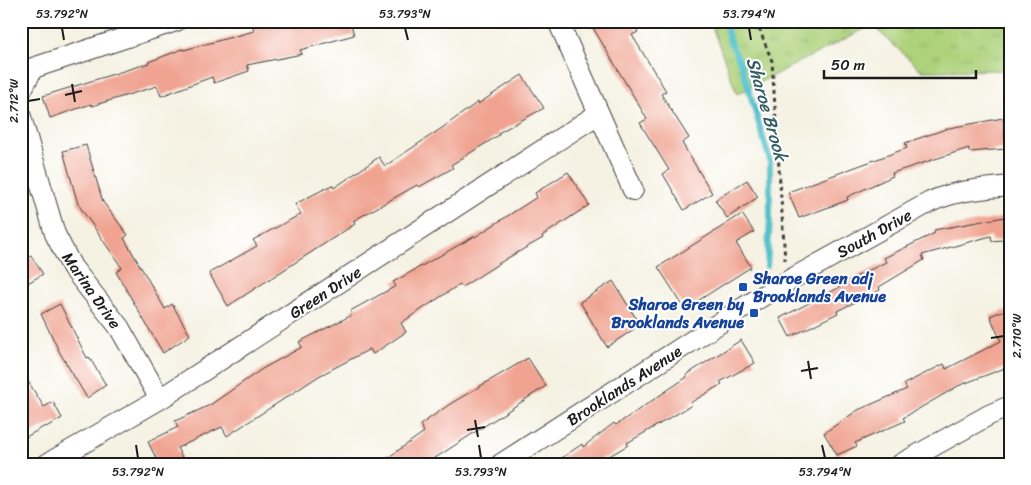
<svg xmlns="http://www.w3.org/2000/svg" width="1031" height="485" viewBox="0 0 1031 485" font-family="Sriracha,sans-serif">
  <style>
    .park { fill: url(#park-tufts); stroke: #65774c }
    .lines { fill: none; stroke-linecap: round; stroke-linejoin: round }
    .stream { stroke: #53c1cb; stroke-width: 6 }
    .building { fill: #f0a390 }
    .minor-casing { stroke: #3d3c3a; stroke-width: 22 }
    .path { stroke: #3d3c3a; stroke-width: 3; stroke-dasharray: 4 4; stroke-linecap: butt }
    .minor { stroke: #fff; stroke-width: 20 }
    .ticks { fill: none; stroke: #1c1c1c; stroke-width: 2 }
    .transit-dot { fill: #1a4fb4; stroke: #fff; stroke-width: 2 }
    .labels { text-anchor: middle; stroke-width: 4; stroke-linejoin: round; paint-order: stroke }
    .street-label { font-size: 16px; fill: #1c1c1c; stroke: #fff }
    .transit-label { font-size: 16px; font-weight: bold; fill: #164399; stroke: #fff; text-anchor: start }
    .water-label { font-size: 18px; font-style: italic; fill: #325e62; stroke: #fff }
    .neatline { fill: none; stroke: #1c1c1c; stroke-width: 2 }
    .ticks-label { font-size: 12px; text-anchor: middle; fill: #1c1c1c }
  </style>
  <defs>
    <pattern id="park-tufts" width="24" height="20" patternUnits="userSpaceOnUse" patternTransform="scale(1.25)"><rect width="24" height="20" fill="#aed27b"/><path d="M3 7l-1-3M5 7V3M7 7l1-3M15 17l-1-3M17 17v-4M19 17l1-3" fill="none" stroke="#95b46a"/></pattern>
  </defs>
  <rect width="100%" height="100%" fill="#fff"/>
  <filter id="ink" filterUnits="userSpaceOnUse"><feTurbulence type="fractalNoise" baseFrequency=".02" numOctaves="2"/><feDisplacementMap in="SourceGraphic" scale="10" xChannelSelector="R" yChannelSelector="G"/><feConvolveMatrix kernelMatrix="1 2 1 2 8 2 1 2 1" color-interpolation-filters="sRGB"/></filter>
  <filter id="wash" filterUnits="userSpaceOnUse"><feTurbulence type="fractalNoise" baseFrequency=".0096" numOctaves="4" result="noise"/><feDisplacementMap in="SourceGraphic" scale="20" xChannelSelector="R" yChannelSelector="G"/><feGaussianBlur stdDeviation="1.12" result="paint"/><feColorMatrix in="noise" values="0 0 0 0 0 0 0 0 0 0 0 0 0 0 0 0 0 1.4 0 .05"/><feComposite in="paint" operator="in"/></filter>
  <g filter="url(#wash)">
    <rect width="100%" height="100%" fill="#f5f2e3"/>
    <!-- park -->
    <path class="park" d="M710,21H1010V70L922,71L872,25L737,94Z"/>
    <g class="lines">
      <!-- stream -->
      <path class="stream" d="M725,21L730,42L741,64L770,161V219L767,266"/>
    </g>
    <g id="blocks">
      <!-- building -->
      <path class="building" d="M280,21H350L354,35L300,50L302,54L247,65L249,71L214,83L212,77L161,96L157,86L92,106L91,104L50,118L43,96L149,63L148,62L183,49L184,50L254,31L253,26Z
        M589,21H632L638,32L632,35L666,91L661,94L689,138L682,143L712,193L684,210L663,174L669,170L640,123L647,119Z
        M522,75L544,108L498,133L499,135L451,165L453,168L419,187L417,185L353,221L355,224L228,306L209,273L257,246L253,240L301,214L295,204L332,185L334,188L379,157L385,166L442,128L478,102V104Z
        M1003,118L1006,149L969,152V148L892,173L893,176L847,197L848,200L799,218L788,192L907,148L905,143L949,128Z
        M86,145L103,202L128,235L124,238L165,309L172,304L190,335L163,353L116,272L122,268L78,204L63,151Z
        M568,172L589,205L542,236L543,238L506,259L462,287L460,284L401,323L406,332L373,354L370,349L319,376L227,436L222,427L177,448L182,457L172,464H159L148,442L178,427L175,421L210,405L262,369L302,347L299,342L352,315L350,311L396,286L393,282L475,236V237L537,197L535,193Z
        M747,180L758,197L727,218L715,200Z
        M742,214L754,232L736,243L751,267L685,309L658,267Z
        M1010,216V239L992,241L991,236L922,255L924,260L879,287L880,290L837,311L838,313L790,337L780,318L840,287L839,285L886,262L884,258L935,233L934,230Z
        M31,256L43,274L21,287V262Z
        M613,281L640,325L607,347L580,302Z
        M60,304L87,358L89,357L106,385L87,398L60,353L41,314Z
        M1005,310L1010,319V366L958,386L903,418L905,421L855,443L857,446L837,455L824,433L858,410L907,389L904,384L944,364L946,369L1001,341L990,316Z
        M741,340L755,363L720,382L722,384L690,403L692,405L627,443L628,445L606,458L604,457L594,464H553L582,444L583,447L614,423L616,425L687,377L686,375Z
        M528,358L546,386L426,464H379L424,432L420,425L450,404Z
        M21,370L44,407L53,402L62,418L46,427L45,426L21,440Z"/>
    </g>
  </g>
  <g filter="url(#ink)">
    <use href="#blocks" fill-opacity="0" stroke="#3d3c3a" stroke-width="1"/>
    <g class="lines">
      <!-- minor casing -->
      <g class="minor-casing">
        <path id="minor" d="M558,21L633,190
          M21,91L33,68L176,21
          M21,117L55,234L72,267L119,327L160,399
          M47,464L160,399L598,114
          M501,464L746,306L786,282L930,202C956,190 981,189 1010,186
          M901,464L989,415L1010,406"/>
      </g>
      <!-- path -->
      <path class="path" d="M756,21L772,61L785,260"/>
      <!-- minor -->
      <use href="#minor" class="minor"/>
    </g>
  </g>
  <!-- ticks -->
  <path class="ticks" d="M62,28L64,40M405,28L408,40M749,28L751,40M72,84L75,102M65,95L82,91M28,101L40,99M991,338L1004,336M808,361L811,379M801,371L818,368M475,420L478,437M467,430L485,427M136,445L138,458M479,445L481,458M822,445L825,458"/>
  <!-- markers -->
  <g class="transit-dot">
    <rect x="738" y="282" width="10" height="10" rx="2.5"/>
    <rect x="749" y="308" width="10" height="10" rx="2.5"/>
  </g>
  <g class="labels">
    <!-- street labels -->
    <g class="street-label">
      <text transform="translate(874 233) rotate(-29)" y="6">South Drive</text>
      <text transform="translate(92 290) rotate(55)" y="6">Marina Drive</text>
      <text transform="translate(325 292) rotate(-33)" y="6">Green Drive</text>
      <text transform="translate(624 385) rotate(-33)" y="6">Brooklands Avenue</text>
    </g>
    <!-- transit labels -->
    <g class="transit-label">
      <text x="753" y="284">Sharoe Green adj<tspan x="753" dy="18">Brooklands Avenue</tspan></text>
      <text x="744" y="310" text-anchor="end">Sharoe Green by<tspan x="744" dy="18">Brooklands Avenue</tspan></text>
    </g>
    <!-- water labels -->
    <g class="water-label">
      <text transform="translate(767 109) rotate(74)" y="6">Sharoe Brook</text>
    </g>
  </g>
  <!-- margin -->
  <rect width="1031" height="485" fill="none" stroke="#fff" stroke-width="55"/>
  <!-- scale -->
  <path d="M824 70v8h152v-8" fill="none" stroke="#1c1c1c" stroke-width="2.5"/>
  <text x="831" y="70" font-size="15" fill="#1c1c1c" stroke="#ffffff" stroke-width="4" paint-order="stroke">50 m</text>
  <rect x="28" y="28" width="976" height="430" class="neatline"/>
  <g class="ticks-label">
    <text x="62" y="18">53.792°N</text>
    <text x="405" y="18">53.793°N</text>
    <text x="749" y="18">53.794°N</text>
    <text transform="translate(14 101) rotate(-90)" y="4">2.712°W</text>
    <text transform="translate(1017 336) rotate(-90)" y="4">2.710°W</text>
    <text x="138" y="476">53.792°N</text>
    <text x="481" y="476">53.793°N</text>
    <text x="825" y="476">53.794°N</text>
  </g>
</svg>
